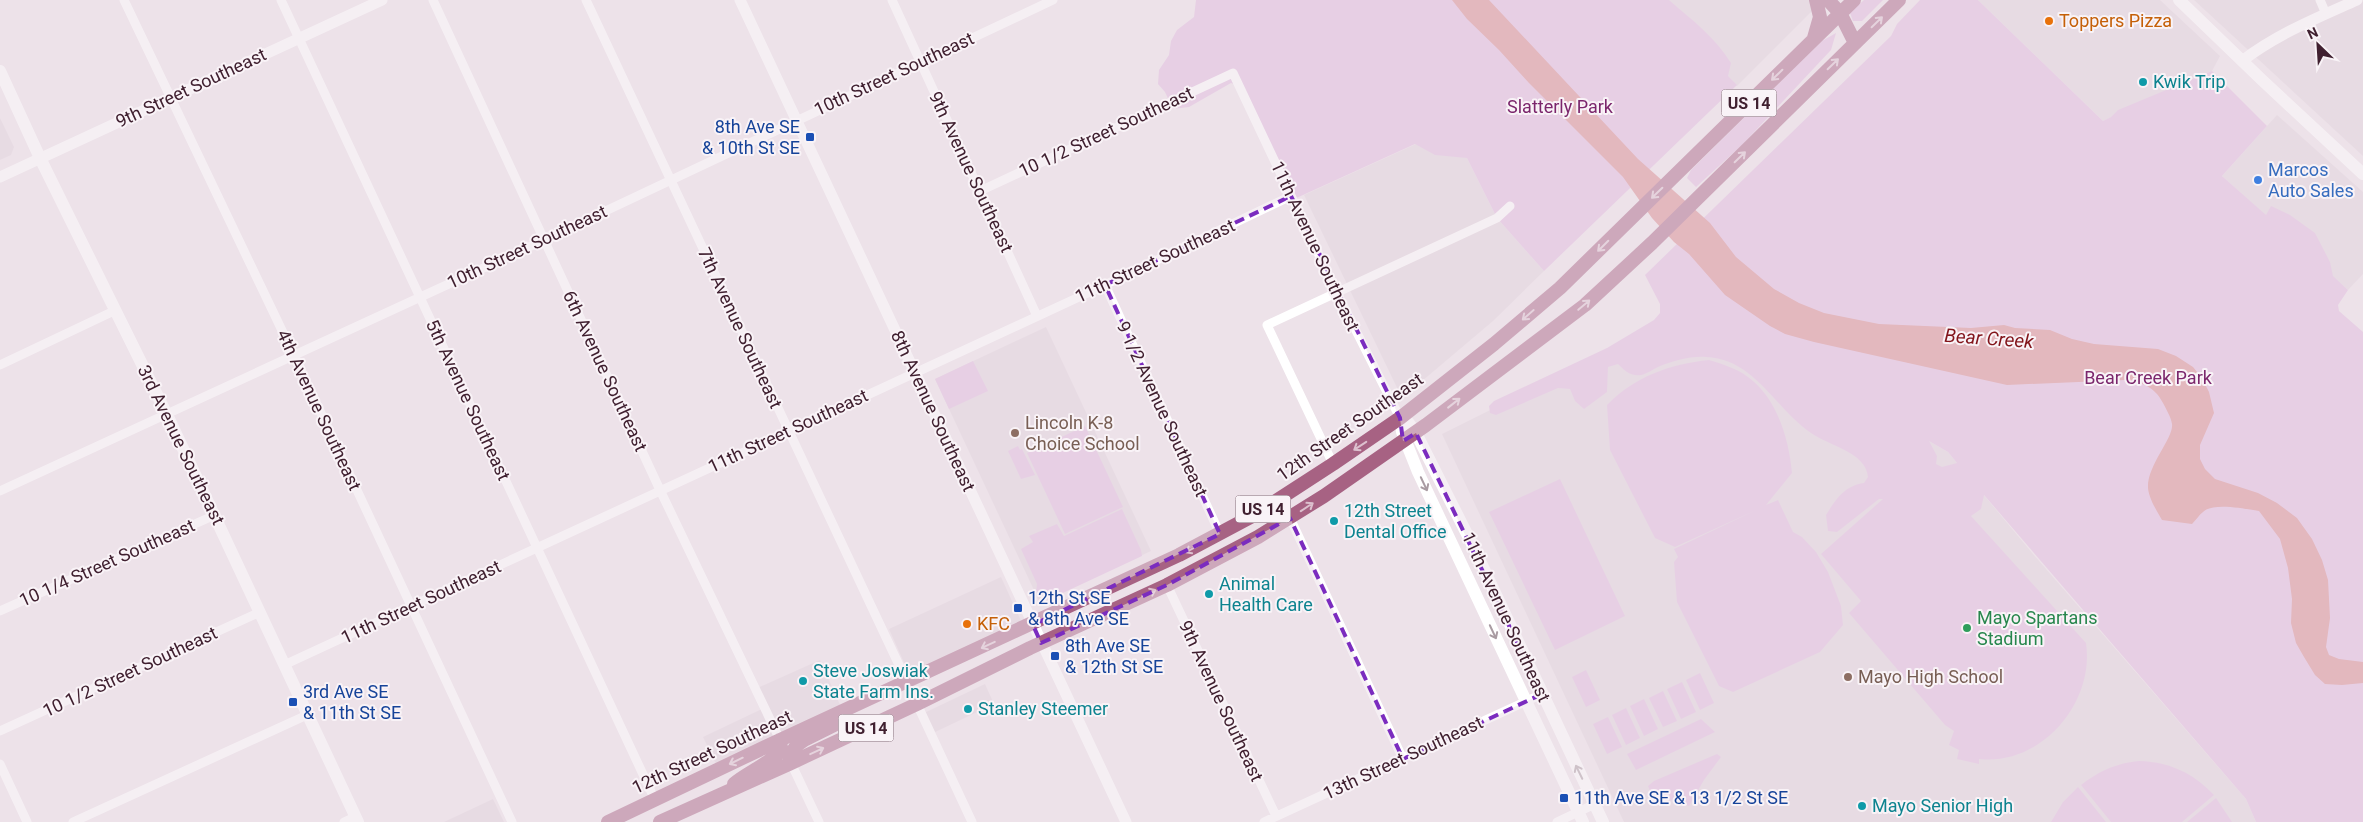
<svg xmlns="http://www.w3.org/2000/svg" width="2363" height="822" viewBox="0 0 2363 822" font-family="Roboto,sans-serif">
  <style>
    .built { fill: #e1d3dc }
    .green { fill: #e0b9de; fill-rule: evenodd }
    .water { fill: #d7858a }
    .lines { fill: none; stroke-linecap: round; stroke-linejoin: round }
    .minor { stroke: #fff; stroke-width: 9 }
    .tertiary { stroke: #fff; stroke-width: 11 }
    .secondary { stroke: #fff; stroke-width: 12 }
    .primary { stroke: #a76283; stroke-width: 14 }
    .oneway { stroke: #dcc0ce }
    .oneway2 { stroke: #a99ba2 }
    .marked { fill: none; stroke: #7b2cbf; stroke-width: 4; stroke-dasharray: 10 6; stroke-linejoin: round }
    .food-dot { fill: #e8710a; stroke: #f9f3f7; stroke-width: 2 }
    .culture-dot { fill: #0f9aa8; stroke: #f9f3f7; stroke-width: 2 }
    .transit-dot { fill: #1a4fb4; stroke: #f9f3f7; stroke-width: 2 }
    .shop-dot { fill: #3f7fe0; stroke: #f9f3f7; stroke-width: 2 }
    .education-dot { fill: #8d6e63; stroke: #f9f3f7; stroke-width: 2 }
    .leisure-dot { fill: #2e9e5b; stroke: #f9f3f7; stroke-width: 2 }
    .labels { text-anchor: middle; stroke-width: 4; stroke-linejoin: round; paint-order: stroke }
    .shield { fill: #f9f3f7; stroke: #785f6c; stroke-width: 1 }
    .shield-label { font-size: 16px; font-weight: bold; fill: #402030 }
    .food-label { font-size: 18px; fill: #c56008; stroke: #f9f3f7; text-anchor: start }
    .street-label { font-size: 18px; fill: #402030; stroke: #f9f3f7 }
    .culture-label { font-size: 18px; fill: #0d838f; stroke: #f9f3f7; text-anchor: start }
    .park-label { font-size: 18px; fill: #7b266c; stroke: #f9f3f7 }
    .transit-label { font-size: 18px; fill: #164399; stroke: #f9f3f7; text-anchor: start }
    .shop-label { font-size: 18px; fill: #366cbe; stroke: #f9f3f7; text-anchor: start }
    .education-label { font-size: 18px; fill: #785e54; stroke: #f9f3f7; text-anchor: start }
    .leisure-label { font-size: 18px; fill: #27864d; stroke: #f9f3f7; text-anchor: start }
    .water-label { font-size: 19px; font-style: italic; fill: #82141a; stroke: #f9f3f7 }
  </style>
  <rect width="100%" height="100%" fill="#ede2e9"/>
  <!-- built -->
  <path class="built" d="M1653,0H1823L1737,86Z
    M1978,0H2160L2220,56L2212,71L2103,121Z
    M2194,0H2363V156Z
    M2277,115L2363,192V274L2348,290L2222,176Z
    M0,118L14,147L11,155L0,160Z
    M1416,144L1467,158L1497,218L1544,271L1493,321L1402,398L1304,195Z
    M1700,306L1948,452L2033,554L2246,799L2256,822H1624L1442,434Z
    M1046,327L1151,551L1040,603L935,379Z
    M1001,577L1022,623L910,676L889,629Z
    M820,660L841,707L716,764L703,737L764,708L755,689Z
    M985,684L994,704L931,734L922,714Z
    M493,799L504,822H444Z"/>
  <!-- green -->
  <path class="green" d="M1196,0H1669C1692,20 1715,37 1731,63L1728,76L1737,85L1544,271L1497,218L1467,158L1435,155L1415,144L1292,200L1240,86L1231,83L1189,107L1173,109L1165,92L1158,84L1159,70L1169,55L1171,41L1177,30L1194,17Z
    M1864,0H1883L1862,21H1853L1850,13Z
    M1920,0H1978L2103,121L2111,117L2118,110L2212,71L2267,126L2222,176L2266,215L2271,206L2290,215L2315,233L2330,262L2333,276L2348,290L2338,305L2339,311L2363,332V822H2256L2246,799L1984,495L1981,509L1971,516L2086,643C2095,703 2041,766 1979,759V764L1957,759L1959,750L1949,745L1954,731L1945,725L1849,613L1861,601L1821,554L1883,499H1879L1837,532L1828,531L1826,515C1836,499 1844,486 1864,483L1868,477C1866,452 1829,446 1811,433C1775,409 1755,359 1706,357C1690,356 1673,361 1658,367C1653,369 1647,374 1641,375C1631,377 1624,370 1618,364L1608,367L1607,392L1584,409L1575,401L1570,389L1558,388L1496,415L1490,413L1489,406L1494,401L1607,348L1654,320L1660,313V304L1645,275L1891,36L1897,24ZM1929,441L1948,452L1957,463L1942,467L1936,464L1937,456Z
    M1836,33L1831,50L1742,145L1696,187L1687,178L1691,170L1822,41Z
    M1709,360C1722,364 1736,368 1748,377C1777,398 1789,439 1792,473L1766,505L1778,500L1793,532L1802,537L1816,552L1828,572L1841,606L1843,625L1820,652L1733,692L1719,686L1677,602L1674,562L1678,557L1674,549L1754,511L1675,547L1655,538L1610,450L1607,405C1634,377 1670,364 1709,360Z
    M973,361L988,391L949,409L935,379Z
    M1085,426L1123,507L1065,534L1027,453Z
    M1018,446L1020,450L1022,449L1035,475L1021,479L1008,451Z
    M1560,479L1625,616L1555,650L1489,512Z
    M1122,509L1141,550L1142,556L1050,599L1036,593L1037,584L1021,549L1033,542L1029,536L1057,524L1064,536Z
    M1586,670L1600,700L1586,707L1572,677Z
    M1700,673L1714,703L1700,710L1686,680Z
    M1682,682L1696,712L1681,719L1667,689Z
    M1663,691L1677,721L1663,727L1649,698Z
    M1644,699L1658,729L1644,736L1630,706Z
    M1626,708L1640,738L1626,745L1612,715Z
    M1608,717L1622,747L1607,754L1593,724Z
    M1701,719L1715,732L1636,770L1627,754Z
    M1717,754L1721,757L1704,780L1689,806L1651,793L1648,786L1654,781Z
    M2139,761C2170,762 2193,773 2214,795L2182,822H2111L2081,785C2099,771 2117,763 2139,761Z
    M2078,787L2106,822H2051L2063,802Z
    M2216,798L2232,822H2187Z"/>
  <!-- water -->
  <path class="water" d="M1452,0H1489L1638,159L1710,223L1736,257L1774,289L1799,303L1824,313L1879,324L1971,328L2004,325L2015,328L2050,330L2072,339L2094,344L2158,349L2176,356L2193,367L2202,378L2209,392L2214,413L2200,445V459L2205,469L2215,479L2258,493L2277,503L2297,518L2312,539L2322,560L2328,580L2330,618L2326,647L2329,655L2339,659L2363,662V683L2342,685L2325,684L2315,675L2304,657L2296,643L2291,623L2292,599L2288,568L2280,539L2259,511C2245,509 2213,502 2203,512C2199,515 2196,520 2192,524L2162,520C2157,511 2149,499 2148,488C2147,465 2174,438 2172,424C2171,417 2166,409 2163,403C2155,387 2142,382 2125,380L2007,385L1814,342L1785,334L1770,326L1725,295L1689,254L1674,242L1652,218L1623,177L1529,83L1499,50L1467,19Z"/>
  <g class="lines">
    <!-- minor -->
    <path class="minor" d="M124,0L299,366L512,822
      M281,0L655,800
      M433,0L660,490L780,740
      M586,0L907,682
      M892,0L1037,316
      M2320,0L2326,14
      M980,191L1233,73L1337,293L1400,418
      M1105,285L1220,534
      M0,365L116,310
      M1333,464L1267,325L1497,218L1510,206
      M0,491L544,240L1053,0
      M1290,518L1403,759
      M1167,585L1276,816
      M0,611L215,515
      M284,665L1092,291L1291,196
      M917,704L972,822
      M0,731L260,612
      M791,763L819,822
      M0,764L27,822
      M73,822L307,715
      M344,822L355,817
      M1264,822L1542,694
      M1557,822L1595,804"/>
    <!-- tertiary -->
    <path class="tertiary" d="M740,0L1126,822
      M2242,61C2277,34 2317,18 2357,0
      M0,177L382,0"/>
    <!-- secondary -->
    <path class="secondary" d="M2179,0L2262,80L2363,174
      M0,71L40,158L171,423L358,822
      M1400,418L1408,422L1416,433L1474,548L1603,822
      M1400,418L1402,432L1418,472L1583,822"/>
    <!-- primary -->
    <path class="primary" d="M1828,0L1840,13L1855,43
      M1814,38L1820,17L1816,0
      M791,763L789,756L797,745L804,740L834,725
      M734,784C746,773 778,760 781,748L780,740
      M608,822L780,740L1179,555L1256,514L1333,464L1400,418L1494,344L1560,288L1854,0
      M660,822L791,763L917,704L1030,648L1167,585L1258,537L1324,496L1426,425L1585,305L1652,243L1899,0"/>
  </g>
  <!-- one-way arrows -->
  <defs><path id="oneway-shaft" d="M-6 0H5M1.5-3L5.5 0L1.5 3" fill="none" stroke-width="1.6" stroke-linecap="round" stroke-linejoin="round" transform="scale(1.25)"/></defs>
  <g class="oneway">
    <use href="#oneway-shaft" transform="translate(1877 22) rotate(-44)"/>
    <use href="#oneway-shaft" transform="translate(1833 64) rotate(-44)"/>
    <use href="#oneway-shaft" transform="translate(1777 75) rotate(136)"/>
    <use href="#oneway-shaft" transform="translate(1740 157) rotate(-44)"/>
    <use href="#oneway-shaft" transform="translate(1657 193) rotate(136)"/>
    <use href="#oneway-shaft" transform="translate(1603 246) rotate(135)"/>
    <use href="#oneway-shaft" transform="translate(1584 305) rotate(-40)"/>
    <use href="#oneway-shaft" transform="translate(1528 315) rotate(139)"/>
    <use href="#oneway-shaft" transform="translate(1454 403) rotate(-38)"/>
    <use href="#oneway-shaft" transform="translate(1360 446) rotate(147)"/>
    <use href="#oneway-shaft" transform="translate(1307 507) rotate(-34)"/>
    <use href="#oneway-shaft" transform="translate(1192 549) rotate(152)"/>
    <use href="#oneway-shaft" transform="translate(1149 593) rotate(-25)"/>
    <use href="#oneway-shaft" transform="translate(988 645) rotate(155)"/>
    <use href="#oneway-shaft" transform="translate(817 751) rotate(-25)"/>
    <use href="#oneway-shaft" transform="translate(736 761) rotate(154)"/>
  </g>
  <g class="oneway2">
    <use href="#oneway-shaft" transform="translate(1424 484) rotate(65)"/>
    <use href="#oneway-shaft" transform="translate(1493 632) rotate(65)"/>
    <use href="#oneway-shaft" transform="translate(1579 772) rotate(-116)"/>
  </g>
  <!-- marked area -->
  <path d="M0 0H2363V822H0ZM1291,196L1400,418L1403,441L1416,433L1542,694L1403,759L1290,518L1167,585L1041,643L1033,625L1220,534L1105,285Z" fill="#ede2e9" fill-opacity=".55" fill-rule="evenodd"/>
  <path class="marked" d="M1291,196L1400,418L1403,441L1416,433L1542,694L1403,759L1290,518L1167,585L1041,643L1033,625L1220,534L1105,285Z"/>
  <!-- markers -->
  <g class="food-dot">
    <circle cx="2049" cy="21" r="5"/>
    <circle cx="967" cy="624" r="5"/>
  </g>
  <g class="culture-dot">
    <circle cx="2143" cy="82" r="5"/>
    <circle cx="1334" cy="521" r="5"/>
    <circle cx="1209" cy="594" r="5"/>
    <circle cx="803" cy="681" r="5"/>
    <circle cx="968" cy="709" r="5"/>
    <circle cx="1862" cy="806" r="5"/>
  </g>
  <g class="transit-dot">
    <rect x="805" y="132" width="10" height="10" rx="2.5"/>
    <rect x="1013" y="603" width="10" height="10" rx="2.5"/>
    <rect x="1050" y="651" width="10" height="10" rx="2.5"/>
    <rect x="288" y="697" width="10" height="10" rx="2.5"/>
    <rect x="1559" y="793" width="10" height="10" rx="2.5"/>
  </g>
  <circle class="shop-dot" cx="2258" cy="180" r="5"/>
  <g class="education-dot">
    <circle cx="1015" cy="433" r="5"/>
    <circle cx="1848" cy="677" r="5"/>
  </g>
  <circle class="leisure-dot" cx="1967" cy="628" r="5"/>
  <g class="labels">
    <!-- shield labels -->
    <g class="shield">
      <rect x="1721.5" y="89.5" width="55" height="27" rx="4"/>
      <rect x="1235.5" y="495.5" width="55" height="27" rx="4"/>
      <rect x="838.5" y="714.5" width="55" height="27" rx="4"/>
    </g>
    <g class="shield-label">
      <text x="1749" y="109">US 14</text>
      <text x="1263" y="515">US 14</text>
      <text x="866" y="734">US 14</text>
    </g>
    <!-- food labels -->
    <g class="food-label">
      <text x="2059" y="27">Toppers Pizza</text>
      <text x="977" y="630">KFC</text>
    </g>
    <!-- street labels -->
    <g class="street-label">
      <text transform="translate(894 74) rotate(-25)" y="6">10th Street Southeast</text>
      <text transform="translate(191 88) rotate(-25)" y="6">9th Street Southeast</text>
      <text transform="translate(1106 132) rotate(-25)" y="6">10 1/2 Street Southeast</text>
      <text transform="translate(971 172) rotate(65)" y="6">9th Avenue Southeast</text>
      <text transform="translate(1315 246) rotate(65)" y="6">11th Avenue Southeast</text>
      <text transform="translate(527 247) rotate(-25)" y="6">10th Street Southeast</text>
      <text transform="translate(1155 261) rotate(-25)" y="6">11th Street Southeast</text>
      <text transform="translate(740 328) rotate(65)" y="6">7th Avenue Southeast</text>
      <text transform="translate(605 371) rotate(65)" y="6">6th Avenue Southeast</text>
      <text transform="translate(468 400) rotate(65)" y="6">5th Avenue Southeast</text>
      <text transform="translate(1162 409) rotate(65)" y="6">9 1/2 Avenue Southeast</text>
      <text transform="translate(319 410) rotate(65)" y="6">4th Avenue Southeast</text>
      <text transform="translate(933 411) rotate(65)" y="6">8th Avenue Southeast</text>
      <text transform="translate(1350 427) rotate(-35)" y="6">12th Street Southeast</text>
      <text transform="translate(788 431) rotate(-25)" y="6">11th Street Southeast</text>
      <text transform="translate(181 445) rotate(64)" y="6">3rd Avenue Southeast</text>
      <text transform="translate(107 563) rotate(-24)" y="6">10 1/4 Street Southeast</text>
      <text transform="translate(421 602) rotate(-25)" y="6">11th Street Southeast</text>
      <text transform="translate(1506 617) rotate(65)" y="6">11th Avenue Southeast</text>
      <text transform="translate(130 672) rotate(-25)" y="6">10 1/2 Street Southeast</text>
      <text transform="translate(1221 701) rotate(65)" y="6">9th Avenue Southeast</text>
      <text transform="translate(712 752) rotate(-25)" y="6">12th Street Southeast</text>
      <text transform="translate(1403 758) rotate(-25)" y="6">13th Street Southeast</text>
    </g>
    <!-- culture labels -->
    <g class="culture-label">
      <text x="2153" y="88">Kwik Trip</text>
      <text x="1344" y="517">12th Street<tspan x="1344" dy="21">Dental Office</tspan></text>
      <text x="1219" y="590">Animal<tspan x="1219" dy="21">Health Care</tspan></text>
      <text x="813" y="677">Steve Joswiak<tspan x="813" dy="21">State Farm Ins.</tspan></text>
      <text x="978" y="715">Stanley Steemer</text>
      <text x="1872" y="812">Mayo Senior High</text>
    </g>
    <!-- park labels -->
    <g class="park-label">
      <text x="1560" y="113">Slatterly Park</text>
      <text x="2148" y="384">Bear Creek Park</text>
    </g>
    <!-- transit labels -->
    <g class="transit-label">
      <text x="800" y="133" text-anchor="end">8th Ave SE<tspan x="800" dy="21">&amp; 10th St SE</tspan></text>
      <text x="1028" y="604">12th St SE<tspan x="1028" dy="21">&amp; 8th Ave SE</tspan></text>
      <text x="1065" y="652">8th Ave SE<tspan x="1065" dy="21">&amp; 12th St SE</tspan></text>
      <text x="303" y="698">3rd Ave SE<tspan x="303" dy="21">&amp; 11th St SE</tspan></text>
      <text x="1574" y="804">11th Ave SE &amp; 13 1/2 St SE</text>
    </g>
    <!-- shop labels -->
    <g class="shop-label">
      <text x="2268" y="176">Marcos<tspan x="2268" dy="21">Auto Sales</tspan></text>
    </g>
    <!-- education labels -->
    <g class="education-label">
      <text x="1025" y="429">Lincoln K-8<tspan x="1025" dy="21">Choice School</tspan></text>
      <text x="1858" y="683">Mayo High School</text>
    </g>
    <!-- leisure labels -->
    <g class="leisure-label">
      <text x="1977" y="624">Mayo Spartans<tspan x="1977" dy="21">Stadium</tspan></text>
    </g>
    <!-- water labels -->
    <g class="water-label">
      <text transform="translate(1989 338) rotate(4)" y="7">Bear Creek</text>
    </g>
  </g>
  <!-- north arrow -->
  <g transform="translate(2318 45) rotate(335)" stroke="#f9f3f7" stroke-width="4" paint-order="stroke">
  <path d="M0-4L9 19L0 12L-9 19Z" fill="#402030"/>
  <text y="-8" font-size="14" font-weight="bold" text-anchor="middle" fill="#402030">N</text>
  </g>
</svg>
